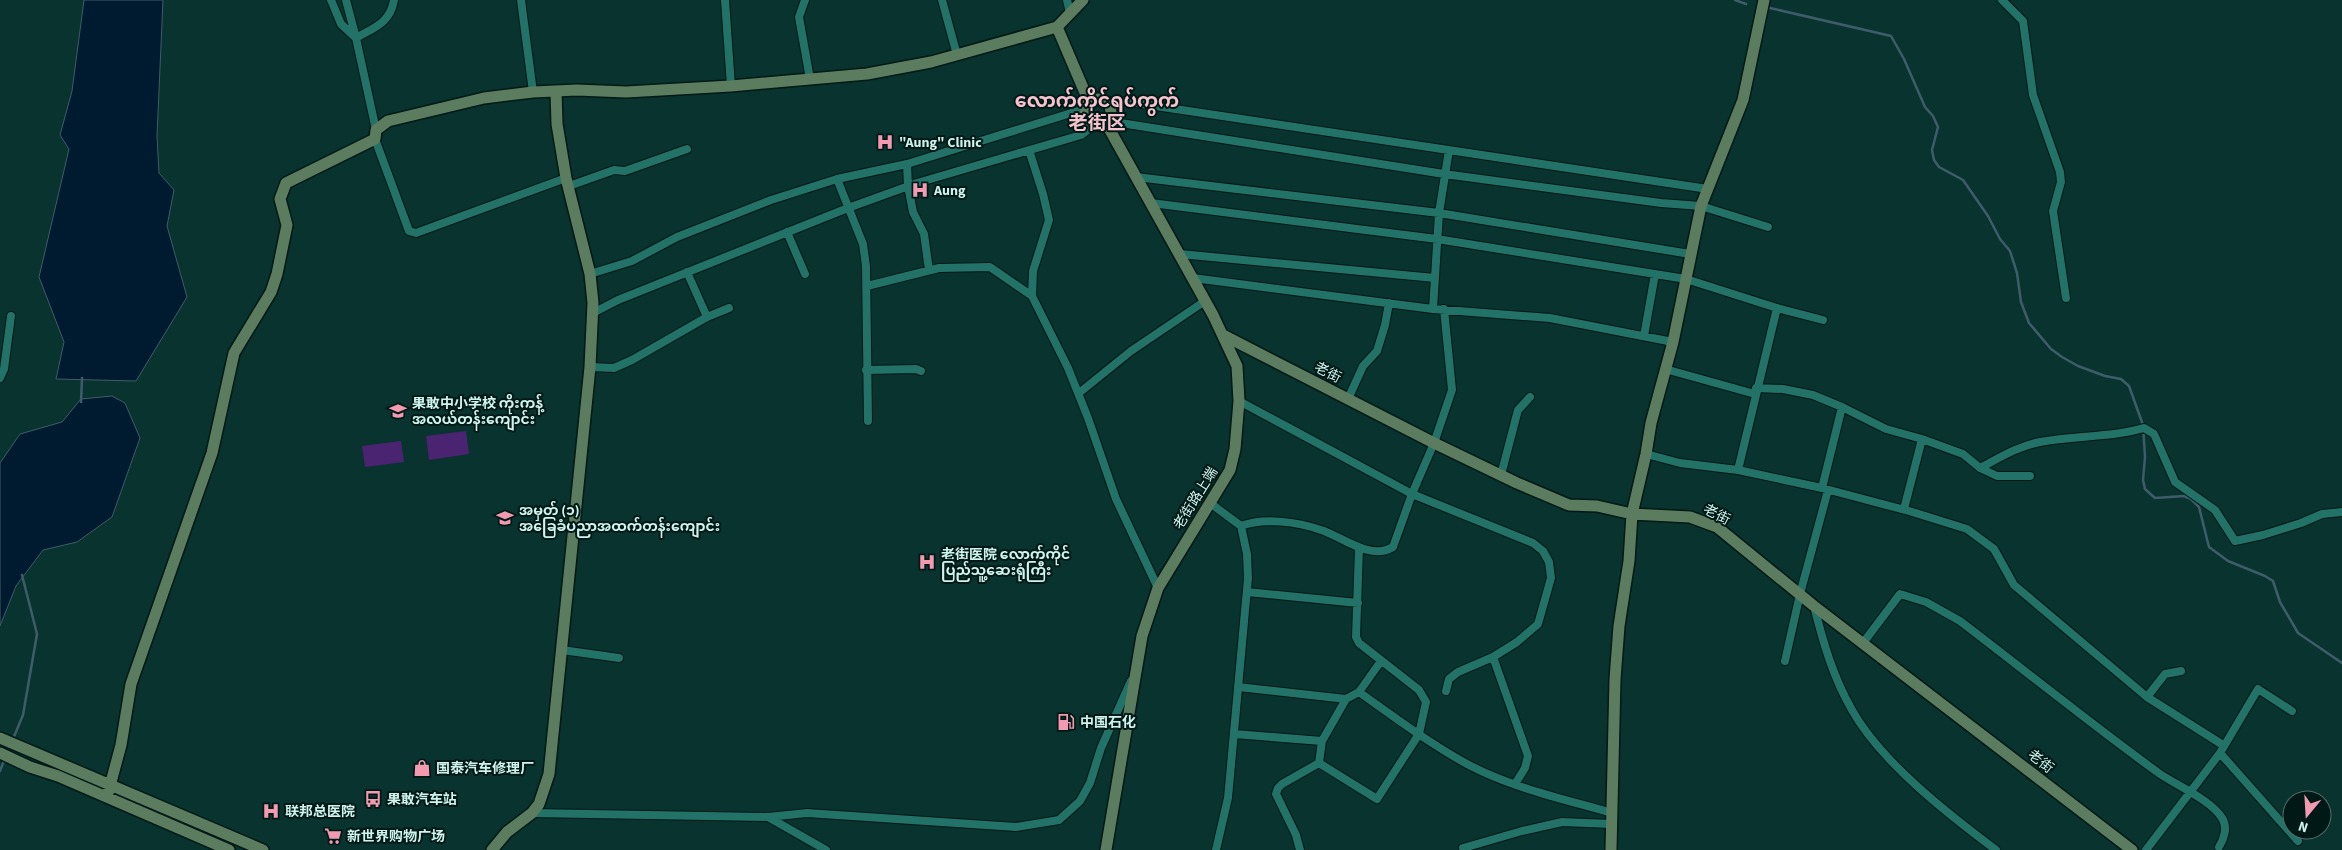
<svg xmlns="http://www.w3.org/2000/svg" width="2342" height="850" viewBox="0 0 2342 850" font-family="'Source Sans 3','Noto Sans SC','Noto Sans Myanmar',sans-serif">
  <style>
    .green { fill: #4a2371 }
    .water { fill: #001b30; stroke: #3e5c69 }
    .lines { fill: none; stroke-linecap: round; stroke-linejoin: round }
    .stream { stroke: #3e5c69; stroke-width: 2.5 }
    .street-casing { stroke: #021916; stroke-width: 10 }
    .secondary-casing { stroke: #021916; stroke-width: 14 }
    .street { stroke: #237268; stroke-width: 8 }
    .secondary { stroke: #5b7c5f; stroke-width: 11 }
    .labels { text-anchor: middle; stroke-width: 4; stroke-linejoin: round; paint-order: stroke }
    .poi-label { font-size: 14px; font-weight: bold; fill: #cff3ed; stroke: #001916; text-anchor: start }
    .street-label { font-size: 14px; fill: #cff3ed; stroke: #001916 }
    .district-label { font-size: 19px; font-weight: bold; fill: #f6c3cf; stroke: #001916 }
  </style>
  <rect width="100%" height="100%" fill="#09332e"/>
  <!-- green -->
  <path class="green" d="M466,431L469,454L429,460L426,436Z
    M401,441L404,462L365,467L362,446Z"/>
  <!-- water -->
  <path class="water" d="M84,0H163L157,136L159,173L174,190L167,226L187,297L136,381L56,379L64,342L39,277L69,149L60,135L72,91Z
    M112,396L125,403L140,438L112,517L77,542L43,550L16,586L0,626V463L20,434L62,422L81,399Z"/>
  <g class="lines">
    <!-- stream -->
    <path class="stream" d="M1735,0L1746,4
      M1770,8L1891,36L1904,59L1925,107L1933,116L1938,127L1932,150L1934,160L1939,167L1963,180L1988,216L2000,239L2010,251L2017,273L2021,302L2029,323L2051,349L2062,357L2078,366L2105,376L2121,379L2129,386L2143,425L2145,457L2143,480L2145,489L2155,498L2184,496L2191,499L2199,507L2209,547L2228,561L2265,576L2273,581L2280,602L2298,633L2342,663
      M81,402L82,378
      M13,739L23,715L37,634L22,575
      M0,771L5,758"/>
    <!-- street casing -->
    <g class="street-casing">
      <path id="street" d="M331,0L341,24L356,38L346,0
        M521,0L533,92
        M725,0L731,86
        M805,0L799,17L810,79
        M942,0L957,55
        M1067,0L1070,13
        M2002,0L2023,21L2033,95L2060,172L2061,182L2053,211L2066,298
        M1106,102L1122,101L1708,189
        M1108,121L1444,174L1661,203L1701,206L1768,227
        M376,130L356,38C375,27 390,23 394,0
        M375,139L409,231L416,233L566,178
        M1029,150L1043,194L1049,220L1033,271L1032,296
        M907,164L908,186L913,212L924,234L929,270
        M1136,177L1439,213L1690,254
        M837,179L863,244L866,266L868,421
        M569,186L614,170L625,171L687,149
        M1151,203L1437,239L1686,279L1777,308L1823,320
        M787,232L805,274
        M1180,254L1435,278
        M687,272L707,317
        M590,274L632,261L677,237L771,200L837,179L907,164L1084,109
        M1193,278L1433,309L1550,318L1673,342
        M867,286L939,268L990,267L1032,296L1068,368L1088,418L1116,499L1158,588
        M1433,309L1439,213L1449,150
        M593,313L618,300L848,208L917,183L1081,135L1094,125
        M1644,336L1655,274
        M590,367L614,368L632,360L707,317L729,308
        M1665,369L1755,394
        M866,370L916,369L921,371
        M0,378L4,369L11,316
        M1756,388L1783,389L1813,395L1842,407L1886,429L1922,439L1963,454L1980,468L1997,476H2030
        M1079,393L1131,351L1205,301
        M1348,399L1363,366L1377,351L1385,325L1389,303
        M1239,401L1412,494L1533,543L1543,551L1549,562L1551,578L1538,624L1517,642L1493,657L1458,672L1449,679L1446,691
        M1646,454L1680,463L1738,470L1822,488L1909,511L1967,529L1994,549L2014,585L2147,697L2223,745
        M1980,468C1999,458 2018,446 2040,442C2075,435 2110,438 2144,428L2154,434L2175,482L2215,510L2235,541L2263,535L2301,523L2322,514L2342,512
        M1738,470L1777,308
        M1501,475L1518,410L1530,397
        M1822,488L1842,407
        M1210,503L1241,526C1263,517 1298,522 1321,530C1343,537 1370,561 1393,547L1412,494L1434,443L1452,390L1444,309
        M1904,509L1922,439
        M1247,592L1358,603
        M1814,606C1823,642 1833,677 1852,710C1881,762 1948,814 1996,850
        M1863,643L1900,594L1926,602L1960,621C2027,672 2092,725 2160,774C2178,786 2212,801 2222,818C2228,827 2224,839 2219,847
        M562,650L619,658
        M1493,657L1528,756L1525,768L1515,784
        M1785,661L1800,594L1828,490
        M1238,687L1346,699
        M1359,692C1394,717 1429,743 1467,764C1512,788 1564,799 1612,813
        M2147,697L2165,674L2181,671
        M1234,734L1322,741
        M2220,753L2298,841
        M1319,763L1377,799L1419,734L1426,702L1419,690L1359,643L1356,637L1359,548
        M1319,763L1322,741L1346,699L1359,692L1381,661
        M532,813L768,817L807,813L1016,827L1059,820L1080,801L1090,783L1101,748L1131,681
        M768,817L826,850
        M1463,848L1522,831L1562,822L1612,824
        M1216,850L1228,798L1248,578L1247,554L1241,526
        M1300,850L1296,835L1276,794L1278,788L1282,784L1319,763
        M2146,850L2220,753L2258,689L2292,711"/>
    </g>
    <!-- secondary casing -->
    <g class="secondary-casing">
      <path id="secondary" d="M1057,27L1089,102
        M1085 112a13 13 0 1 1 26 0a13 13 0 1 1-26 0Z
        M1106,123L1213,315L1237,366L1239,401L1235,449L1230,470L1158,588L1142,636L1106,850
        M1223,335L1434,443L1517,483L1569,505L1597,506L1632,514L1690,517L1717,527L1814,606L2132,850
        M0,738L263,850
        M0,753L30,767L58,776L229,850
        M107,797L121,745L131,684L212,453L234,353L271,292L277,274L287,225L280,199L286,183L375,139L376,130L388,121L484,98L533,92L577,90L626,92L731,86L867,74L931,62L1057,27L1083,0
        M492,850L507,832L532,813L539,804L549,774L590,367L593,303L590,274L566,178L557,124L556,91
        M1611,850L1615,679L1619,626L1629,561L1632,514L1646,454L1651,423L1673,342L1701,206L1743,100L1764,0"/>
    </g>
    <!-- street -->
    <use href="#street" class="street"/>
    <!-- secondary -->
    <use href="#secondary" class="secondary"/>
  </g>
  <!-- icons -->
  <defs>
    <g id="hospital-bare" transform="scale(1.35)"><path d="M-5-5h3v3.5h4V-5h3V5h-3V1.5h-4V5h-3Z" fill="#f29ab0" stroke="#001916" stroke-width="2.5" paint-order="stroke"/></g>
    <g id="school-bare" transform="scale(1.35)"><path d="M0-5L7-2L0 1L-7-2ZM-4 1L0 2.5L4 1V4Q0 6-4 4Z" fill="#f29ab0" stroke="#001916" stroke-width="2.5" paint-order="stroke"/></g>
    <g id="fuel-bare" transform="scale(1.35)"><path d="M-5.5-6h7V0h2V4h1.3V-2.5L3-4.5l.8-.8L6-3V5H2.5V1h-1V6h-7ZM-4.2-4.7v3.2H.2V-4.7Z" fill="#f29ab0" stroke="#001916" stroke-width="2.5" paint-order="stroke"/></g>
    <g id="shop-bare" transform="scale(1.35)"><path d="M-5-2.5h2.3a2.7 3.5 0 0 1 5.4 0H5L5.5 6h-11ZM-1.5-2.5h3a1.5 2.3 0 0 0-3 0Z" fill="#f29ab0" stroke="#001916" stroke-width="2.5" paint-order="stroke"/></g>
    <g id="bus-bare" transform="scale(1.35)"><path d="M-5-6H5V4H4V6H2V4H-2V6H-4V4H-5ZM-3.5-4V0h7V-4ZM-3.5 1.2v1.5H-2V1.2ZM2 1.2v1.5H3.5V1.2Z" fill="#f29ab0" stroke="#001916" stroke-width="2.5" paint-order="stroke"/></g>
    <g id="supermarket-bare" transform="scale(1.35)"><path d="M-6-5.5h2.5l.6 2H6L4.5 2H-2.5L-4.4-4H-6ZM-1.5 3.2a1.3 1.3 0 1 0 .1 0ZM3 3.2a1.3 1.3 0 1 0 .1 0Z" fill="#f29ab0" stroke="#001916" stroke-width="2.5" paint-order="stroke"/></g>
  </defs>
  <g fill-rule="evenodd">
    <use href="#hospital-bare" x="885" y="142"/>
    <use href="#hospital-bare" x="920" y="190"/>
    <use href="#school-bare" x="398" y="411"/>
    <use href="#school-bare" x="505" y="518"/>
    <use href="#hospital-bare" x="927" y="562"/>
    <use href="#fuel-bare" x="1066" y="722"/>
    <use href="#shop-bare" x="422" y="768"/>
    <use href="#bus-bare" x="373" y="799"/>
    <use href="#hospital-bare" x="271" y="811"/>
    <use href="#supermarket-bare" x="333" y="836"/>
  </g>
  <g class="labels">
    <!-- poi labels -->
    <g class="poi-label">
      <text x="899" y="147">"Aung" Clinic</text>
      <text x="934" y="195">Aung</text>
      <text x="412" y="408">果敢中小学校 ကိုးကန့်<tspan x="412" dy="16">အလယ်တန်းကျောင်း</tspan></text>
      <text x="519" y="515">အမှတ် (၁)<tspan x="519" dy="16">အခြေခံပညာအထက်တန်းကျောင်း</tspan></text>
      <text x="941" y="559">老街医院 လောက်ကိုင်<tspan x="941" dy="16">ပြည်သူ့ဆေးရုံကြီး</tspan></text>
      <text x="1080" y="727">中国石化</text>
      <text x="436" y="773">国泰汽车修理厂</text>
      <text x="387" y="804">果敢汽车站</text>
      <text x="285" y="816">联邦总医院</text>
      <text x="347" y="841">新世界购物广场</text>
    </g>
    <!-- street labels -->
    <g class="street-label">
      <text transform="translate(1328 372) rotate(27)" y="5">老街</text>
      <text transform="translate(1195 498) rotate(-58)" y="5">老街路上端</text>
      <text transform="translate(1717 514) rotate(27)" y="5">老街</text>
      <text transform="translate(2041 761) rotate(38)" y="5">老街</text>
    </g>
    <!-- district labels -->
    <g class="district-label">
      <text x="1097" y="107">လောက်ကိုင်ရပ်ကွက်<tspan x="1097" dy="22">老街区</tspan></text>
    </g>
  </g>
  <!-- north arrow -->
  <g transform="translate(2307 815) rotate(198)"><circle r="24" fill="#001916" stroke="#53706c"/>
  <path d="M0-4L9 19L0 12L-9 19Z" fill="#f29ab0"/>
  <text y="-8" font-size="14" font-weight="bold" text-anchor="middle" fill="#cff3ed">N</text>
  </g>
</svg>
